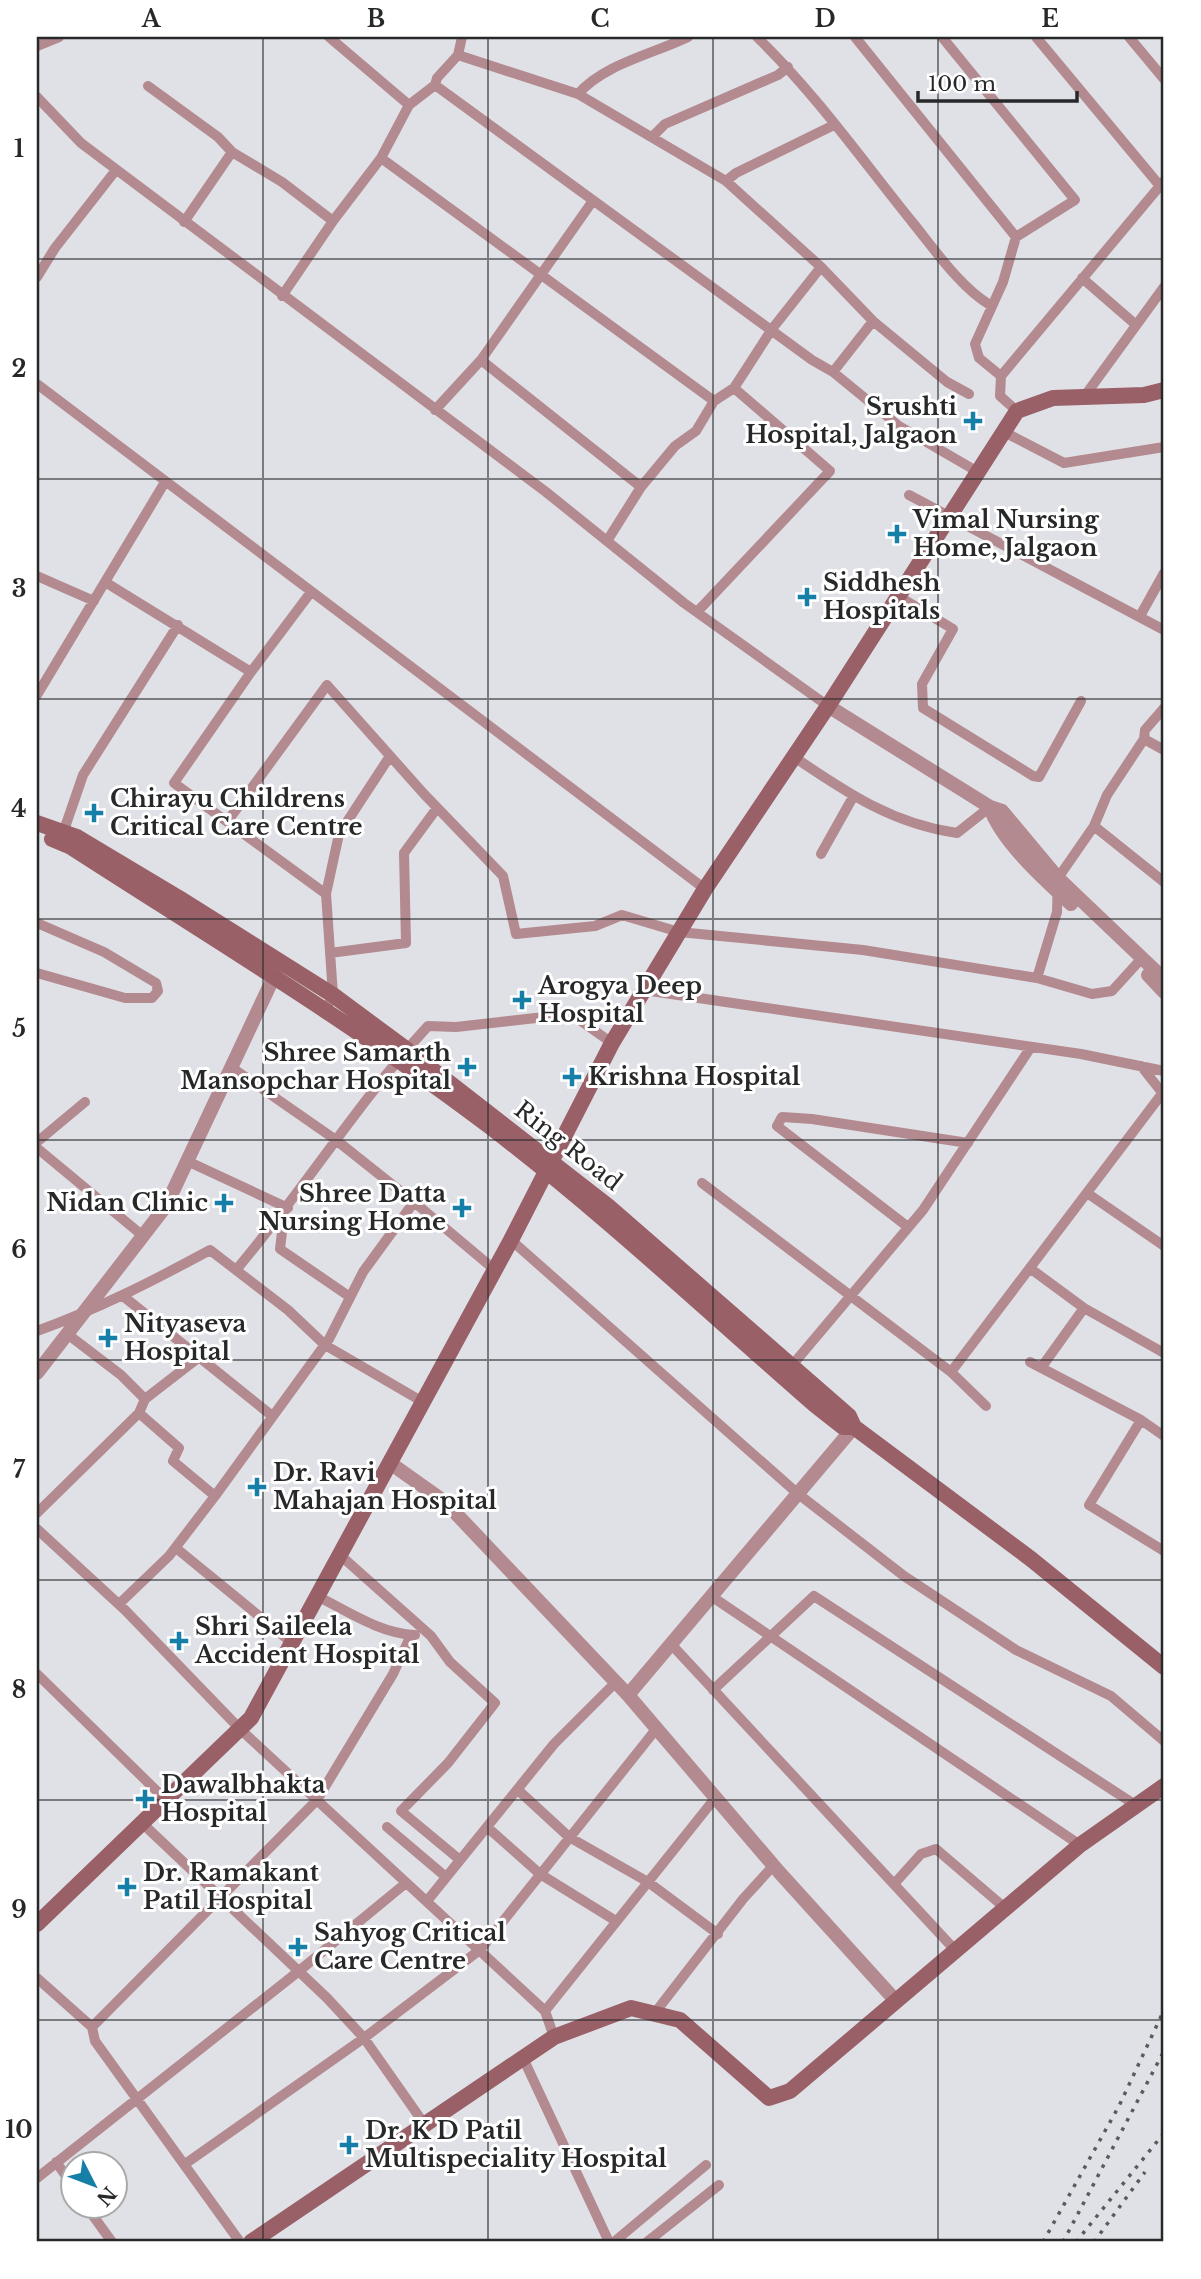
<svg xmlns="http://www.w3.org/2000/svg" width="1201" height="2279" viewBox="0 0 1201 2279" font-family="'Libre Baskerville',serif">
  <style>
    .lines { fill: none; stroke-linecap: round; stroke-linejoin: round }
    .minor { stroke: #b38a8f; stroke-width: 10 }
    .tertiary { stroke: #b38a8f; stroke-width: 14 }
    .secondary { stroke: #996068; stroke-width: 16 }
    .rail { stroke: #5a5b5d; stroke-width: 3.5; stroke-dasharray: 3.5 7; stroke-linecap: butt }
    .grid { fill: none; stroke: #272829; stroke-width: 2; stroke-opacity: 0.55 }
    .poi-dot { fill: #157fa8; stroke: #fff; stroke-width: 2.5 }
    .labels { text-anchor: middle; stroke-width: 6; stroke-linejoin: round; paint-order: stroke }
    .poi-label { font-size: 24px; font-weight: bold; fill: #272829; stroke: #fff; text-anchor: start }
    .street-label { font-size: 24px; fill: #272829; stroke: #fff }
    .neatline { fill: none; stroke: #272829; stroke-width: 2.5 }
    .grid-label { font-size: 23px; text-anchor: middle; font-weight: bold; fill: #272829 }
  </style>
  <rect width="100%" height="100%" fill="#e0e1e6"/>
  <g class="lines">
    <!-- minor -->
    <path class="minor" d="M329,37L409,105
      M757,37C815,93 862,160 913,223C935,250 960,287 990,305
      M855,37L1016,237
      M942,37L1075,200L1016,237L1003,282L975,344L979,358L1001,376L1000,396L1017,411
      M1036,37L1160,186
      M1129,37L1164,79
      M37,46L59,37
      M458,55L578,94L726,181L821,267L873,321L947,382L969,394
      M435,85L812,360L833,372L899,426L978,472
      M148,86L218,137L232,152L282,182L333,221
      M578,94C604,64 653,54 688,37
      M37,97L81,143L546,492L684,603L828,706
      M653,136L665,124L778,75L788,67
      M381,158L714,401
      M726,181L736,173L834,125
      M184,222L232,152
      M37,277L55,248L116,170
      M1082,278L1135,324
      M282,296L333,221L381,158L409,105L435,85L437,78L458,55L462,37
      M481,360L641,487
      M833,372L873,321
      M1001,376L1164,181
      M37,384L705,889
      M1084,397L1164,287
      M435,410L481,360L592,202
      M1004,432L1064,463L1164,447
      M909,495L1164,630
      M607,541L641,487L675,446L696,431L714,401L734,388L772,329L821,267
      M37,576L94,601
      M105,582L251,672L174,783L326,894L333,995L326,1009
      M898,596L953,629L922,684L923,708L1033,776L1039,777L1081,701
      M697,612L830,471L734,388
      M1140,616L1164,573
      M251,672L311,592
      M37,695L165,482
      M1144,739L1164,750
      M794,757C847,793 893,824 957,833L990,807
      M227,822L327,685L424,794L503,876L516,934L595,926L622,915L679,932L863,950L1037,978L1092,994L1112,991L1142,958
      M1094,826L1164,882
      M62,836L83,775L178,625
      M821,854L853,797
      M326,894L339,834L390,756
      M37,923L104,952L156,983L158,991L152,998H125L37,973
      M330,953L406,943L404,853L437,808
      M1037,978L1057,912L1058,878L1094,826L1107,795L1144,739L1145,730L1164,708
      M644,990L1081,1054L1164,1071
      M1141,1066L1164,1095
      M231,1067L336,1140L414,1202
      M37,1142L85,1102
      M37,1148L143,1236
      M187,1161L288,1208
      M702,1183L951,1372L986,1406
      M1087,1193L1164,1246
      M284,1215L280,1249L350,1297
      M908,1227L777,1126L782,1117L812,1119L968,1143
      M511,1240L797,1493L904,1576L1016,1650L1111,1696L1164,1741
      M1031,1269L1084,1308L1164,1353
      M123,1296L271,1415
      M37,1331C98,1309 153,1281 210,1250L236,1270
      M66,1333L121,1375L145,1399L139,1413L179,1448L173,1461L215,1496
      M1030,1362L1141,1420L1164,1436
      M1041,1368L1084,1308
      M789,1369L923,1210L1031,1047
      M951,1372L1164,1091
      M145,1399L198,1358
      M423,1402L325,1345L288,1310L236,1270C303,1191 358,1102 428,1026L456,1027L571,1014L612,1043
      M1141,1420L1089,1505L1164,1551
      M37,1513L139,1413
      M37,1529L125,1610L240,1729L545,2011L554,2037
      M176,1548L292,1643
      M340,1555L431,1636L450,1662L495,1703L448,1763L401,1811L460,1860
      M317,1596C347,1611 381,1634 415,1635
      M711,1596L1080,1845
      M119,1604L169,1556L215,1496L329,1339L363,1272L414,1202L495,1270
      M671,1644L955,1950
      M37,1674L166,1800
      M713,1690L814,1596L1137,1806
      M518,1790L569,1837L648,1882L718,1934
      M142,1823L327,1998L364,2038L425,2125
      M387,1827L446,1877
      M487,1827L540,1874L616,1921
      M894,1884L921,1854L936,1849L1005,1908
      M427,1901L554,1744L616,1682
      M37,1978L92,2027
      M545,2011L716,1797
      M654,2014L743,1899L774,1865
      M523,2058L609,2242
      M56,2162L74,2187
      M185,2164L364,2038L481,1949L657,1728
      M37,2178L299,1971L406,1883
      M86,2206L112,2242
      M240,2242L95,2041L92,2027L317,1800L393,1674L411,1635
      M614,2242L706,2165
      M647,2242L719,2185"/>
    <!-- tertiary -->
    <path class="tertiary" d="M828,706L990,807L1002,811L1058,878L1164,979
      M990,807C1000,840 1046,881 1071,904
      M1148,975L1164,992
      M37,1373L166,1206L278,968
      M390,1463L445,1502L628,1695L779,1872L895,2000
      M628,1695L854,1427"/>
    <!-- secondary -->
    <path class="secondary" d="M37,823L77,837L179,898L333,995L406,1049L608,1206L849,1416L854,1427L1031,1559L1164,1667
      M52,839L71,847C212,938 356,1025 489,1126C603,1213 707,1311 815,1405L843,1427H854
      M37,1924L251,1718L511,1240L612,1043L705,889L828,706L1017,411L1053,398L1144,395L1164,390
      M251,2242L554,2037L631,2008L680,2020L769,2098L790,2091L1080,1845L1164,1786"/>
    <!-- rail -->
    <path class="rail" d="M1043,2242L1119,2106L1164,2010
      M1063,2242L1164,2051
      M1076,2242L1164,2133
      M1094,2242L1145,2172"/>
  </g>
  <!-- grid -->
  <path class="grid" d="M263,37V2242M488,37V2242M713,37V2242M938,37V2242M37,259H1164M37,479H1164M37,699H1164M37,919H1164M37,1140H1164M37,1360H1164M37,1580H1164M37,1800H1164M37,2020H1164"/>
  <!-- markers -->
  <g class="poi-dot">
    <path d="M969.5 410.5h7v7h7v7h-7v7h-7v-7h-7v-7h7z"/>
    <path d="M893.5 523.5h7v7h7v7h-7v7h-7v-7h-7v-7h7z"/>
    <path d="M803.5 586.5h7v7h7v7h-7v7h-7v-7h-7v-7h7z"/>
    <path d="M90.5 802.5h7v7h7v7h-7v7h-7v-7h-7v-7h7z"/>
    <path d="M518.5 989.5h7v7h7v7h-7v7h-7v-7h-7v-7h7z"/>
    <path d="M463.5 1056.5h7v7h7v7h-7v7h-7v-7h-7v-7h7z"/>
    <path d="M568.5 1066.5h7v7h7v7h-7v7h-7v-7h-7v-7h7z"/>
    <path d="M220.5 1192.5h7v7h7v7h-7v7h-7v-7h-7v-7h7z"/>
    <path d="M458.5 1197.5h7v7h7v7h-7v7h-7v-7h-7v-7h7z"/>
    <path d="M104.5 1327.5h7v7h7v7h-7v7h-7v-7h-7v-7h7z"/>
    <path d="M253.5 1476.5h7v7h7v7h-7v7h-7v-7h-7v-7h7z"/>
    <path d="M175.5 1630.5h7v7h7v7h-7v7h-7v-7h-7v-7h7z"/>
    <path d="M141.5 1788.5h7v7h7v7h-7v7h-7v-7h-7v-7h7z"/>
    <path d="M123.5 1876.5h7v7h7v7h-7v7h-7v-7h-7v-7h7z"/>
    <path d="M294.5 1936.5h7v7h7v7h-7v7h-7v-7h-7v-7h7z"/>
    <path d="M345.5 2134.5h7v7h7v7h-7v7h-7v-7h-7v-7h7z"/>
  </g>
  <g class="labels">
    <!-- poi labels -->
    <g class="poi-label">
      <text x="957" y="415" text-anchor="end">Srushti<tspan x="957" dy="28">Hospital, Jalgaon</tspan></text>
      <text x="913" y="528">Vimal Nursing<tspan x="913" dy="28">Home, Jalgaon</tspan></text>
      <text x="823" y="591">Siddhesh<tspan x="823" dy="28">Hospitals</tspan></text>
      <text x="110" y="807">Chirayu Childrens<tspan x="110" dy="28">Critical Care Centre</tspan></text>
      <text x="538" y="994">Arogya Deep<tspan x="538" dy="28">Hospital</tspan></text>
      <text x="451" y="1061" text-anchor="end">Shree Samarth<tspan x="451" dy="28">Mansopchar Hospital</tspan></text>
      <text x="588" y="1085">Krishna Hospital</text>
      <text x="446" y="1202" text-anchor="end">Shree Datta<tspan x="446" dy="28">Nursing Home</tspan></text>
      <text x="208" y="1211" text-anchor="end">Nidan Clinic</text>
      <text x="124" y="1332">Nityaseva<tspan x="124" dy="28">Hospital</tspan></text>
      <text x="273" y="1481">Dr. Ravi<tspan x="273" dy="28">Mahajan Hospital</tspan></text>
      <text x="195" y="1635">Shri Saileela<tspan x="195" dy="28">Accident Hospital</tspan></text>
      <text x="161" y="1793">Dawalbhakta<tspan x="161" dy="28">Hospital</tspan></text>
      <text x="143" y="1881">Dr. Ramakant<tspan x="143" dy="28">Patil Hospital</tspan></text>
      <text x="314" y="1941">Sahyog Critical<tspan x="314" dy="28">Care Centre</tspan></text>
      <text x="365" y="2139">Dr. K D Patil<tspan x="365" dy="28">Multispeciality Hospital</tspan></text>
    </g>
    <!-- street labels -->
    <g class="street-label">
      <text transform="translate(568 1146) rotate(38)" y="8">Ring Road</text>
    </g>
  </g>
  <!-- border -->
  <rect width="1201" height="2279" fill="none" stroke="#ffffff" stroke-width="77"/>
  <!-- north arrow -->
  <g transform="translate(94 2185) rotate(132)"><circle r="33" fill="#ffffff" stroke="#a9a9a9" stroke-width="2"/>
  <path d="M0-5L12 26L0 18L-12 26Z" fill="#157fa8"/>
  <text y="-10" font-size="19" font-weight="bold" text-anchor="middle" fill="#272829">N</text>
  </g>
  <!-- scale -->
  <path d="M918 91v10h159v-10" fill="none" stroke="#272829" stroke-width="3.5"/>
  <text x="928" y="91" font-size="21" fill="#272829" stroke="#ffffff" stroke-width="5" paint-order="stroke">100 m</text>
  <rect x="38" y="38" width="1124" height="2202" class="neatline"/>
  <g class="grid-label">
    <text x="151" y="27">A</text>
    <text x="376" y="27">B</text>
    <text x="600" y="27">C</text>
    <text x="825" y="27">D</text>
    <text x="1050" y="27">E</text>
    <text x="19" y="157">1</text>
    <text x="19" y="377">2</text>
    <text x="19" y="597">3</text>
    <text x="19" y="817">4</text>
    <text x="19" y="1037">5</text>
    <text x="19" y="1258">6</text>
    <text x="19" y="1478">7</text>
    <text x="19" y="1698">8</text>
    <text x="19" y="1918">9</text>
    <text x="19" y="2138">10</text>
  </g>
</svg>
